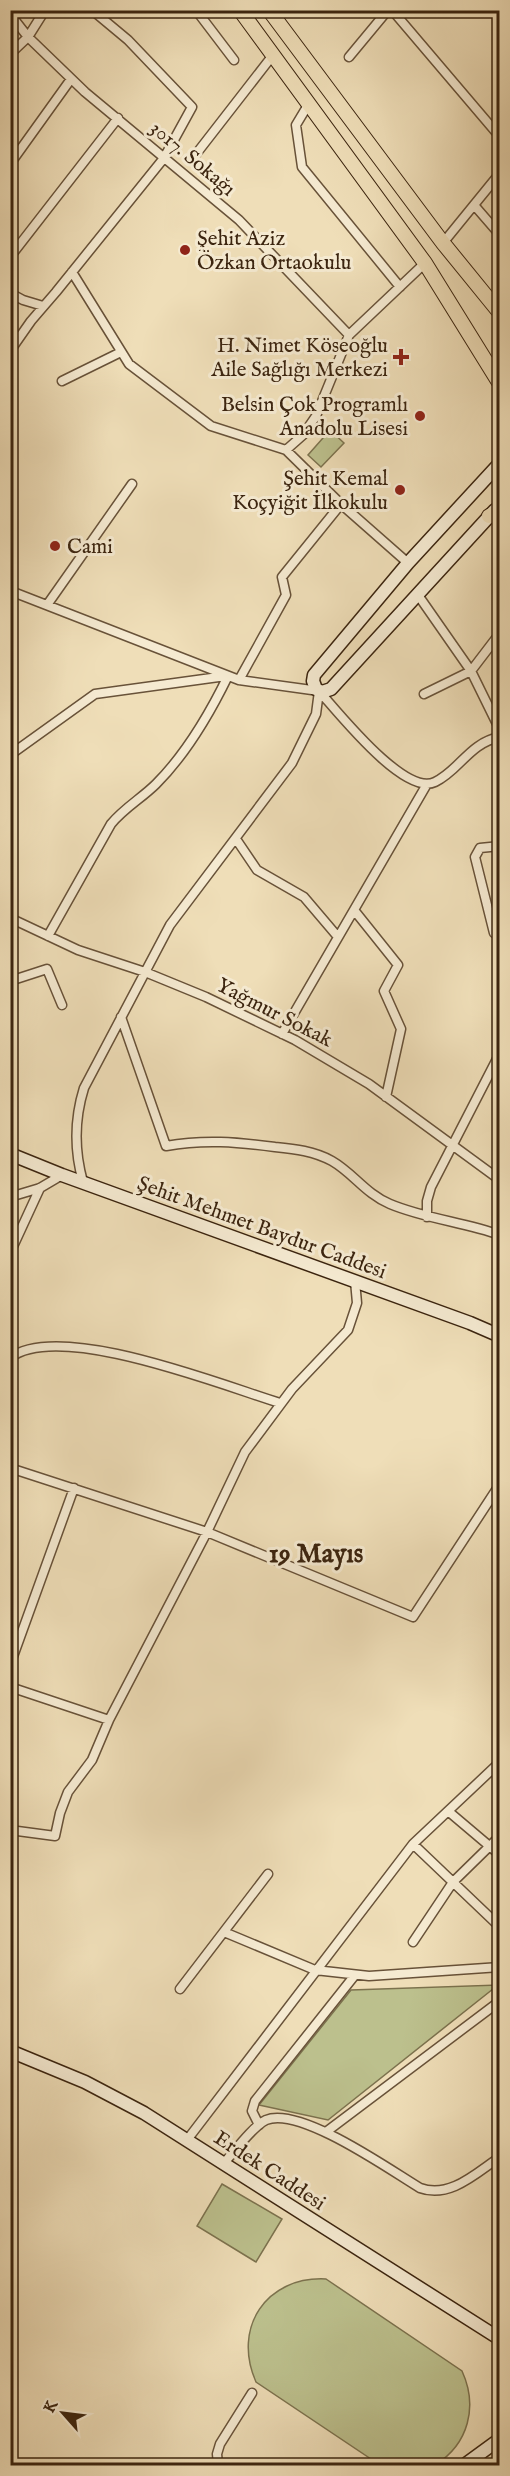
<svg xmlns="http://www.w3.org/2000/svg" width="510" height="2476" viewBox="0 0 510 2476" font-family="'IM FELL English',serif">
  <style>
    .green { fill: #bcc08d; stroke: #7c724e; stroke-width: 1.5 }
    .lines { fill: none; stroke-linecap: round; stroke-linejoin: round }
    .street-casing { stroke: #685239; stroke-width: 11 }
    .secondary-casing { stroke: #3b240f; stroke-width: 15 }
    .primary-casing { stroke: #3b240f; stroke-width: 16 }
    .street { stroke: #f5ead1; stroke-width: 8 }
    .secondary { stroke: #f5ead1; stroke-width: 12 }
    .primary { stroke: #efdeb8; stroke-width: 14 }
    .tram { stroke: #3b240f; stroke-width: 1.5 }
    .poi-dot { fill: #8f2418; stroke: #f5ead1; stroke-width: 2 }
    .labels { text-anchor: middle; stroke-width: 6; stroke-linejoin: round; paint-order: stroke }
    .street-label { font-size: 21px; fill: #3b240f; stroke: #f5ead1 }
    .poi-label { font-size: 21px; fill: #3b240f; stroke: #f5ead1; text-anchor: end }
    .district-label { font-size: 27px; font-weight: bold; fill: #3b240f; stroke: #f5ead1 }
  </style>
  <rect width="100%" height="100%" fill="#efdeb8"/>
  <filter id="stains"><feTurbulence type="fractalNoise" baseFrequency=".00333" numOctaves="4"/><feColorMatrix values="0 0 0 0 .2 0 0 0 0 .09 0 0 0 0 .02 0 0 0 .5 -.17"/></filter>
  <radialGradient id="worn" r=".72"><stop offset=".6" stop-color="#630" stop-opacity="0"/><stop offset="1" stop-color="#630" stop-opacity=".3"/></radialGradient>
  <!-- green -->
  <path class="green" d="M330,430L344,443L321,467L308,455Z
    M498,1985L328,2120L259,2105L351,1990Z
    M222,2184L282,2219L256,2262L197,2226Z
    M326,2279L462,2371C478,2406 469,2444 435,2465H380L256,2382C232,2328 266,2276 326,2279Z"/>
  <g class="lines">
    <!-- street casing -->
    <g class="street-casing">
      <path id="street" d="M196,10L234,60
        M392,10L500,137
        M498,10L500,12
        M10,14L28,37L85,92L239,220L349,335
        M10,54L28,37L45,10
        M349,57L388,10
        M308,105L296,125L302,167L400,287
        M193,158L273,55
        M10,164L71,79
        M474,205L500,235
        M443,243L500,173
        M10,257L118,118
        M72,272L129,364L211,426L286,450L341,504L408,563
        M10,293L23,300L43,306
        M10,351L31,321L56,292L164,158L192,107L128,40L92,10
        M62,381L121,352
        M286,450L303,435L316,416L349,335L425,263
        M10,589L13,592L239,680L319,691C338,712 405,797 435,782C460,770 469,743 500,737
        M418,595L471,671L500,730
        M47,605L132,484
        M239,680L286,595L282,577L341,504
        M424,694L471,671L500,633
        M10,755L95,694L226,676
        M236,839L257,870L304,897L338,937
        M500,846L480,848L475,857L494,933L500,932
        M354,910L398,965L384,991L401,1029L386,1097
        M10,918L78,950L145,972L206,997L295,1040L369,1084L500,1180
        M48,936L111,824C124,808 142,798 156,784C187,753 209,715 228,676
        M10,981L47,969L62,1005
        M121,1017L166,1146C204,1139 237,1142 275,1147C295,1149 314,1151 332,1161C353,1173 366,1194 390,1204C426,1219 464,1222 500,1235
        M282,1034L427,784
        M83,1182C74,1150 74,1120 84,1088L170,925L292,763L316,714L319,691
        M10,1197L40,1188L62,1175
        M427,1217V1201L431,1187L500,1053
        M10,1253L40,1188
        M10,1358C59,1320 224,1386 280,1403
        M10,1468L207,1532L413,1617L500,1484
        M10,1665L74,1488
        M10,1687L109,1720
        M448,1811L500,1855
        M10,1830L55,1836L60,1813L68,1792L92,1760L109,1720L207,1532L245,1452L292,1389L348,1330L357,1303L355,1281
        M413,1844L500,1927
        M224,1932L315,1970L369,1976L500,1967
        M413,1942L453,1882L500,1836
        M180,1989L268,1874
        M259,2125L252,2111L255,2101L355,1975
        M326,2132L500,2001
        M187,2140L413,1844L500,1762
        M224,2163C234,2152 253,2126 266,2120C300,2106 390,2170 420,2188C450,2199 476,2173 500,2157
        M223,2466L218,2464L217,2454L220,2444L252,2393"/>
    </g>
    <!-- secondary casing -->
    <g class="secondary-casing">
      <path id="secondary" d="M495,510L331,689L322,692L316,689L313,681L314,675L408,563L500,463
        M10,1154L62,1175L470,1323L500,1336
        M10,2051L85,2082L144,2113L500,2339
        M463,2466L500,2439"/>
    </g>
    <!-- primary casing -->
    <g class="primary-casing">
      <path id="primary" d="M240,10L425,263L500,384
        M269,10L443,243L500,313
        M489,516L500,511"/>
    </g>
    <!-- street -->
    <use href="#street" class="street"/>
    <!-- secondary -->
    <use href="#secondary" class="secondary"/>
    <!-- primary -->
    <use href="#primary" class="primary"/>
    <!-- tram -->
    <path class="tram" d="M481,2466L500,2452"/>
  </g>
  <!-- markers -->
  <g class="poi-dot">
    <circle cx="185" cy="250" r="6"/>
    <path d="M398 348h6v6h6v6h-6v6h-6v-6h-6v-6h6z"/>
    <circle cx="420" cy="416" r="6"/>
    <circle cx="400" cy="490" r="6"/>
    <circle cx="55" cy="546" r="6"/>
  </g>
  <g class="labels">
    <!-- street labels -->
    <g class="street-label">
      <text transform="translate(193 158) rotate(40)" y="7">3017. Sokağı</text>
      <text transform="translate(275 1012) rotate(27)" y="7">Yağmur Sokak</text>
      <text transform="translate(262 1227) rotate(20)" y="7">Şehit Mehmet Baydur Caddesi</text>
      <text transform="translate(270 2170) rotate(33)" y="7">Erdek Caddesi</text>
    </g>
    <!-- poi labels -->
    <g class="poi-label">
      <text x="197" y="245" text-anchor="start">Şehit Aziz<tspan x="197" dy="24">Özkan Ortaokulu</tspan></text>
      <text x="388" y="352">H. Nimet Köseoğlu<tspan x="388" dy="24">Aile Sağlığı Merkezi</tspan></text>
      <text x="408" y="411">Belsin Çok Programlı<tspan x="408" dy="24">Anadolu Lisesi</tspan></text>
      <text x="388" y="485">Şehit Kemal<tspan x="388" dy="24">Koçyiğit İlkokulu</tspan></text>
      <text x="67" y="553" text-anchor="start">Cami</text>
    </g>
    <!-- district labels -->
    <g class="district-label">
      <text x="316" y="1562">19 Mayıs</text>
    </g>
  </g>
  <!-- margin -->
  <rect width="510" height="2476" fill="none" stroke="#efdeb8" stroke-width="36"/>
  <rect x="12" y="12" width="486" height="2452" fill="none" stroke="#3b240f" stroke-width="3"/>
  <rect x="18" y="18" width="474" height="2440" fill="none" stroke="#3b240f" stroke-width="1.5"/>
  <!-- north arrow -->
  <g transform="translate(63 2413) rotate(298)" stroke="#f5ead1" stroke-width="4.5" paint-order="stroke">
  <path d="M0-4.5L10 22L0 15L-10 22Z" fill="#3b240f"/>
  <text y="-9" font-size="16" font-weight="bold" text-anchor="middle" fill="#3b240f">K</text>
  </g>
  <rect width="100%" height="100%" filter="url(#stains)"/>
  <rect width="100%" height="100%" fill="url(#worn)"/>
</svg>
